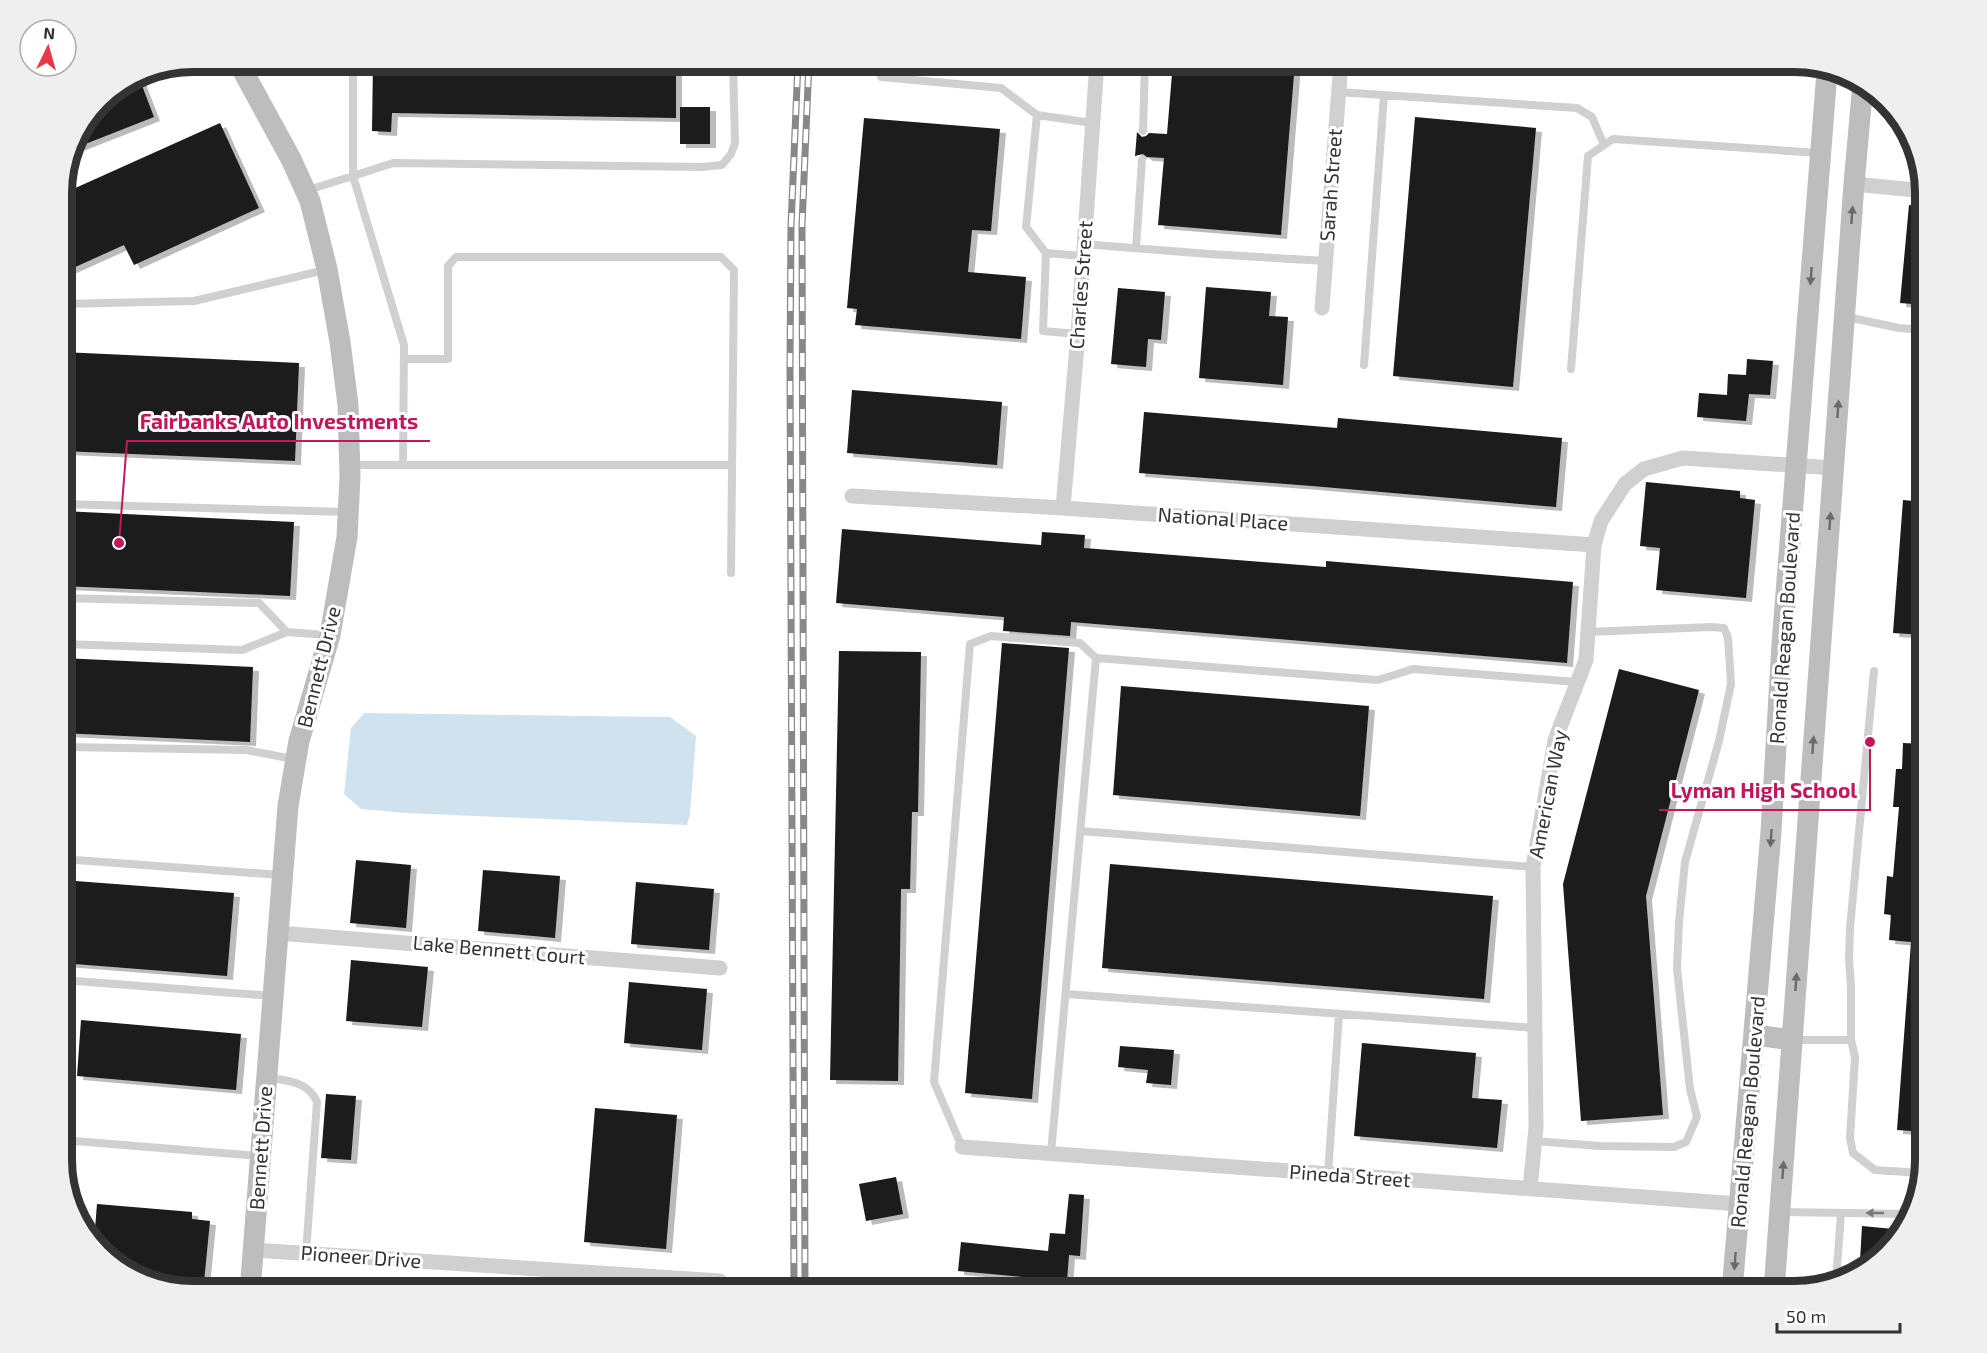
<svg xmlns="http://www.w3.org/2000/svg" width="1987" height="1353" viewBox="0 0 1987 1353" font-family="'Exo 2',sans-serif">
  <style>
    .water { fill: #cfe2ee }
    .building { fill: #1a1a1a; filter: url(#shadow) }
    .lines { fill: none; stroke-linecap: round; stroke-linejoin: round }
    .lane { stroke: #d0d0d0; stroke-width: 8 }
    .street { stroke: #d0d0d0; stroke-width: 15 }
    .secondary { stroke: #bdbdbd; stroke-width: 21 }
    .rail-casing { stroke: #888; stroke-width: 7 }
    .rail { stroke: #fff; stroke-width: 4.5; stroke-dasharray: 14; stroke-linecap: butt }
    .oneway { fill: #6a6a6a }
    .oneway2 { fill: #7a7a7a }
    .labels { text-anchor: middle; stroke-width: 6; stroke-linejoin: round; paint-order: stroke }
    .street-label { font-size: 20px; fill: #333; stroke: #fff }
    .rim { fill: none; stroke: #333; stroke-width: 8 }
    .leader { fill: none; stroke: #c2185b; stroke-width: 2 }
    .callout-dot { fill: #c2185b; stroke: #fff; stroke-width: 2 }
    .callout-label { font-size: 21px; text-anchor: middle; font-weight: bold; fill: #c2185b; stroke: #fff; stroke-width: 6; stroke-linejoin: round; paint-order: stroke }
  </style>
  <defs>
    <filter id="shadow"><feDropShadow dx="6" dy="4" stdDeviation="0" flood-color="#0004"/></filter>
  </defs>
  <rect width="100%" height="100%" fill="#fff"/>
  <!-- water -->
  <path class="water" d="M364,713L670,717L696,736L690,814L687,825L406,813L361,809L344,794L351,728Z"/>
  <!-- building -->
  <path class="building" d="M373,62H676V118L392,113L391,132L372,131Z
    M1173,62H1295L1281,235L1158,225L1164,158L1147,157L1143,154L1135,156L1137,132L1142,137L1146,136L1149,133L1167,134Z
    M138,75L154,117L70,150L72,142L100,100Z
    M680,107H710V144H680Z
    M1415,117L1536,128L1513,387L1393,376Z
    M864,118L1000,129L991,231L972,230L968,272L1026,277L1021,339L855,325L857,309L847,308Z
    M220,123L259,208L134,265L124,245L62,273V194Z
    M1909,205L1925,207V305L1900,303Z
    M1206,287L1271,292L1269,316L1288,317L1283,385L1199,378Z
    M1118,288L1165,292L1161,340L1148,339L1146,367L1111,364Z
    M62,352L299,363L295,461L62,451Z
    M1747,359L1773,361L1770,395L1749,394L1746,421L1697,417L1699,393L1727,395L1728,374L1746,375Z
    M852,390L1002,402L997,465L847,453Z
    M1144,412L1337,428L1338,418L1562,438L1556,507L1312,486L1139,473Z
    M1646,482L1740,491V498L1755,500L1746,598L1656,590L1660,548L1640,546Z
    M1903,500L1925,502V635L1893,633Z
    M62,511L294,522L290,596L62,586Z
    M842,529L1041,545L1042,532L1085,535L1084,548L1326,567V561L1573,582L1567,663L1071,622L1070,636L1003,631L1004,617L836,603Z
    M1002,643L1069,648L1032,1099L965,1093Z
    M839,651L921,652L918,812H912L910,889H901L898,1081L830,1080Z
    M62,658L253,667L250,742L62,733Z
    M1619,669L1699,690L1646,896L1663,1115L1581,1121L1563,884Z
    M1121,686L1369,706L1360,816L1113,795Z
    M1903,743L1925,744V1132L1897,1130L1911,942L1889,940L1891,915L1884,914L1887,876L1893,877L1899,807H1893L1896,769H1902Z
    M356,860L411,865L406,928L350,923Z
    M1110,864L1493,896L1484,999L1102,968Z
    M483,870L560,876L555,938L478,931Z
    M62,880L234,893L227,976L62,963Z
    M636,882L714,889L709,950L631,944Z
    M351,960L428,967L422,1027L346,1021Z
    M629,982L707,989L702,1050L624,1043Z
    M81,1020L241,1034L236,1090L77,1076Z
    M1362,1043L1476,1053L1472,1098L1502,1100L1497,1148L1354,1136Z
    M1120,1046L1174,1050L1171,1085L1146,1083L1148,1070L1118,1067Z
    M326,1094L356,1096L351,1160L321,1158Z
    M595,1108L677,1115L666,1249L584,1242Z
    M896,1177L903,1214L866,1221L859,1184Z
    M1069,1194L1084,1195L1080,1256L1069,1255L1067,1281L958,1271L961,1242L1048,1251L1050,1233L1065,1234Z
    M97,1204L192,1212V1219L210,1221L204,1282L145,1277L120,1269L94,1241Z
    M1862,1226L1904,1230L1903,1233L1871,1262L1860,1261Z"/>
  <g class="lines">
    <!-- lane -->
    <path class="lane" d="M353,62V176L393,163L703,167L722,165L731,154L735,143L733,62
      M881,77L1001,88L1037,115L1092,123
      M1338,92L1577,108L1592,117L1604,145
      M1037,115L1026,227L1046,253L1043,331L1078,334
      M1143,131L1145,62
      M1909,131L1908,149L1915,154
      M308,190L353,176L404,345L403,465
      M1083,244L1209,254L1326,261
      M1136,248L1142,160
      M1046,253L1082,256
      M62,304L194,301L325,270
      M1847,317L1899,328L1925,330
      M404,359H448V266L456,257H721L734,270L731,573
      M1364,365L1384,95
      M1571,369L1588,156L1613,139L1819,153
      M352,465H731
      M62,504L347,512
      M62,598L259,603L287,632L242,650L62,644
      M287,632L327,635
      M1096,658L1378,680L1413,669L1577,682
      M1874,671L1850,928L1849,959L1851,987V1040L1855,1057L1850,1138L1853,1153L1875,1170L1922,1173
      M62,747L246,750L293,759
      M1081,831L1533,867
      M62,859L281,875
      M62,980L273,996
      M1066,994L1535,1028
      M1793,1040H1851
      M270,1078C289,1081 309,1082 317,1102L306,1253
      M62,1140L259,1156
      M1534,1141L1600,1146L1674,1147L1686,1142L1697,1117L1690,1089L1677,969L1679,922L1685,862L1719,741L1731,684L1728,638L1724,628L1711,627L1588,632
      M962,1147L934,1082L970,644L991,636L1080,643L1096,658L1051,1153
      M1328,1174L1339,1014
      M1782,1212L1909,1214
      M1836,1282L1841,1213"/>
    <!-- street -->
    <path class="street" d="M1854,184L1925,191
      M1322,308L1341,62
      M852,496L1063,508L1594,545
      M1063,508L1078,334L1097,62
      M278,933L720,968
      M962,1147L1739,1204
      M1530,1189L1536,1127L1533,867L1555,740L1586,660L1594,545L1601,521L1625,484L1644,469L1683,458L1834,468
      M253,1250L720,1281"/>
    <!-- secondary -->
    <path class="secondary" d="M238,62L291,159L310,201L327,269L340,342L348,405L350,477L347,537L330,635L299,741L288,806L250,1291
      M1755,1035L1792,1040
      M1732,1291L1771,832L1782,644L1827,72
      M1774,1291L1854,184L1863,83"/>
    <!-- rail casing -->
    <g class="rail-casing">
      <path id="rail" d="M794,1291L790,367L791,226L798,62
        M805,1291L802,225L809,62"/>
    </g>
    <!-- rail -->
    <use href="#rail" class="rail"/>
  </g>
  <!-- one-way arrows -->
  <defs><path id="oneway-solid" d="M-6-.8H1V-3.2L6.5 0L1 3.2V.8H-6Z" transform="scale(1.5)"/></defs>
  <g class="oneway">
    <use href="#oneway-solid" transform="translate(1852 215) rotate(-86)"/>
    <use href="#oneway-solid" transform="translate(1811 276) rotate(94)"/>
    <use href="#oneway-solid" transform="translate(1838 409) rotate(-86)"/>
    <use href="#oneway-solid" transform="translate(1830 521) rotate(-86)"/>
    <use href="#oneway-solid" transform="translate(1813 745) rotate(-86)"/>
    <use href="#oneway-solid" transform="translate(1771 838) rotate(94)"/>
    <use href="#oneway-solid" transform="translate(1796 982) rotate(-86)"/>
    <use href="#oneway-solid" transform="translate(1783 1170) rotate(-86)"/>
    <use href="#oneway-solid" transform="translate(1735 1261) rotate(94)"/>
  </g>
  <use class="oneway2" href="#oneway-solid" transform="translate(1875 1213) rotate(-180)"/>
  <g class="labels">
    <!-- street labels -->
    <g class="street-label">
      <text transform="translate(1331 185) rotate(-86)" y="7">Sarah Street</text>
      <text transform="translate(1081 285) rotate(-86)" y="7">Charles Street</text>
      <text transform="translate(1223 519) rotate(4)" y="7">National Place</text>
      <text transform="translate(1785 628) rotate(-86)" y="7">Ronald Reagan Boulevard</text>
      <text transform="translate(319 667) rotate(-76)" y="7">Bennett Drive</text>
      <text transform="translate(1548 794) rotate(-79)" y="7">American Way</text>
      <text transform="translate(499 950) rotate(5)" y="7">Lake Bennett Court</text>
      <text transform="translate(1748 1112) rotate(-85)" y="7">Ronald Reagan Boulevard</text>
      <text transform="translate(261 1148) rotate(-86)" y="7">Bennett Drive</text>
      <text transform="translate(1350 1176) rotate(4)" y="7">Pineda Street</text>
      <text transform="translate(361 1257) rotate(4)" y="7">Pioneer Drive</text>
    </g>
  </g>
  <!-- crop -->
  <path d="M0 0H1987V1353H0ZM193 72H1794A121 121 0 0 1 1915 193V1160A121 121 0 0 1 1794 1281H193A121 121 0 0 1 72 1160V193A121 121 0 0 1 193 72Z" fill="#efefef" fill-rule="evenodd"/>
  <path class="rim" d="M193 72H1794A121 121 0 0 1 1915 193V1160A121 121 0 0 1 1794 1281H193A121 121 0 0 1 72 1160V193A121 121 0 0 1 193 72Z"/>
  <!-- callouts -->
  <path class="leader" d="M119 543L127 441H430M1870 742L1870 810H1659"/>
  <g class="callout-dot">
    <circle cx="119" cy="543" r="6"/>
    <circle cx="1870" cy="742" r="6"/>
  </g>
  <g class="callout-label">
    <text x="279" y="429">Fairbanks Auto Investments</text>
    <text x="1764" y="798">Lyman High School</text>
  </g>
  <!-- north arrow -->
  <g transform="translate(48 48) rotate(5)"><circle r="28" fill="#ffffff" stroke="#adadad" stroke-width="1.5"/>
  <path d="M0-4.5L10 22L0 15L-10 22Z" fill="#e63946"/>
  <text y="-9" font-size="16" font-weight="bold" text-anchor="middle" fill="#333333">N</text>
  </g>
  <!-- scale -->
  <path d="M1777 1323v9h123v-9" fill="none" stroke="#333333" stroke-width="3"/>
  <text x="1786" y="1323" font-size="18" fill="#333333" stroke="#ffffff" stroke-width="4.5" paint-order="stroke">50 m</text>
</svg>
